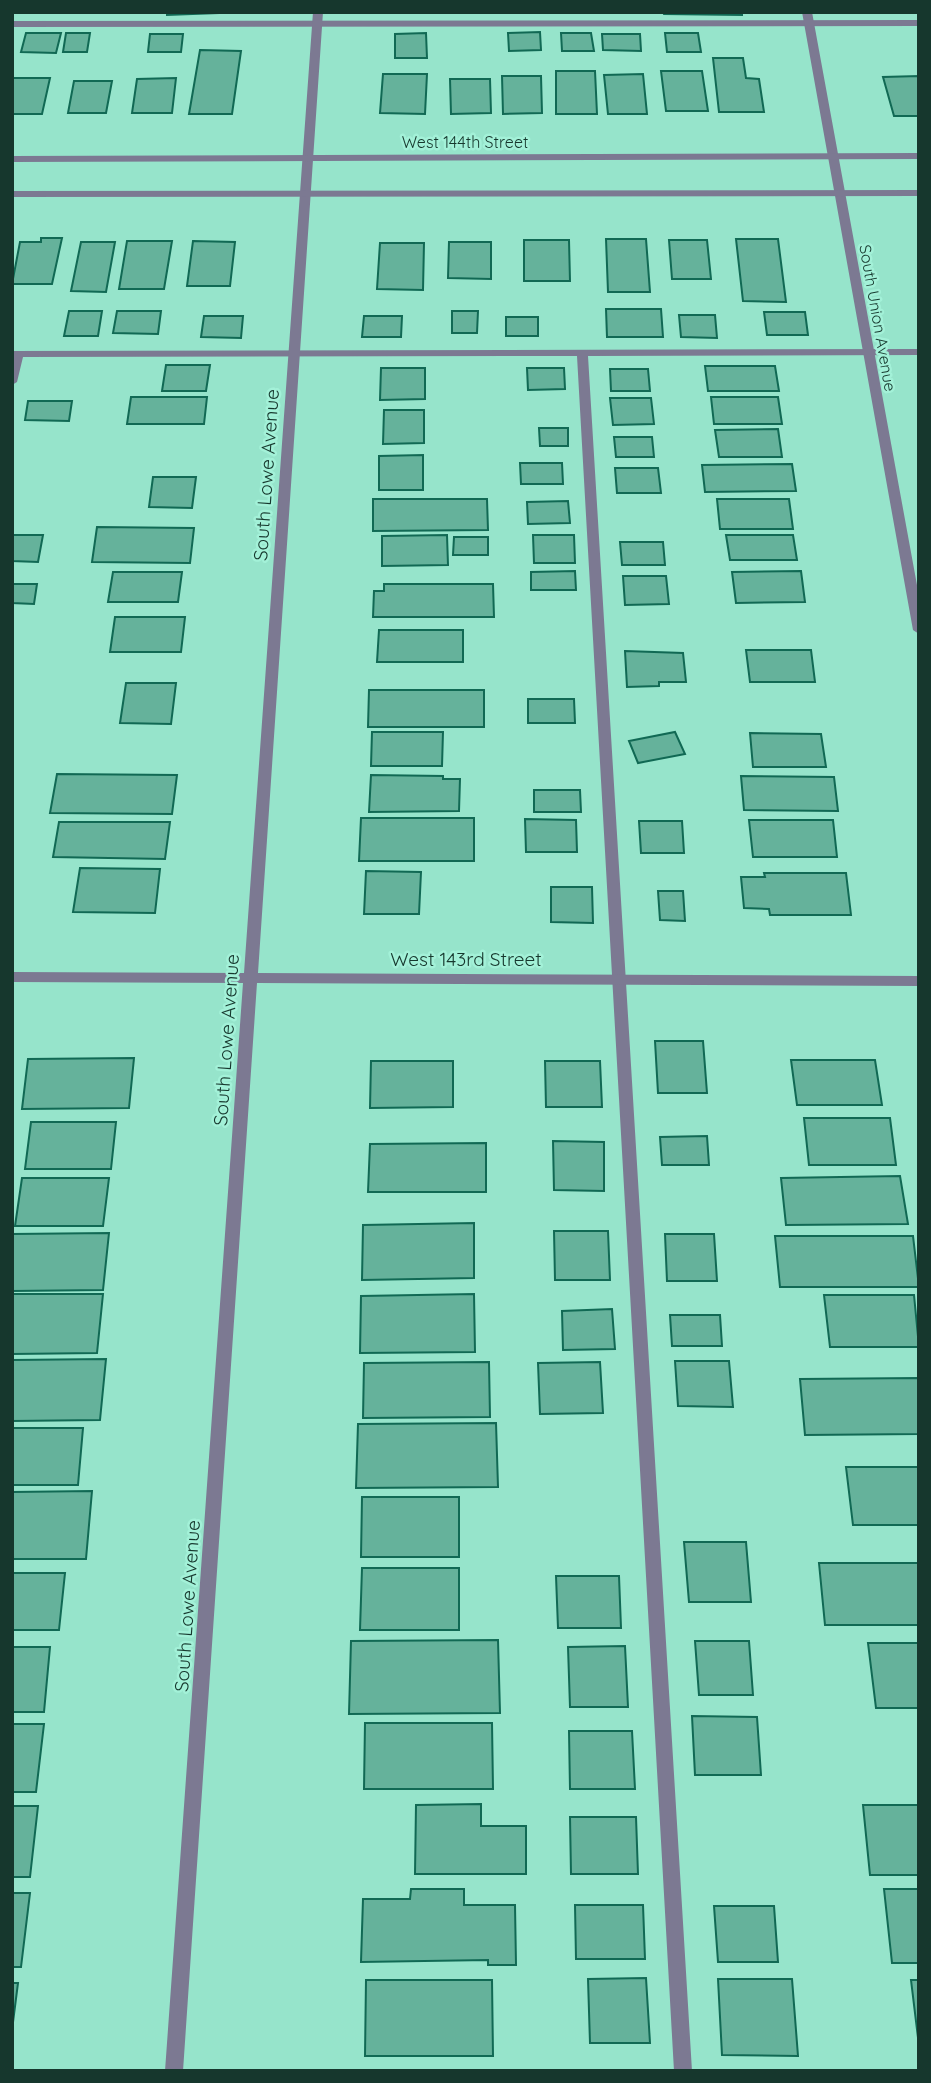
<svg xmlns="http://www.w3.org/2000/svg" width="931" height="2083" viewBox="0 0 931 2083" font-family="Quicksand,sans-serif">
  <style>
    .building { fill: #65b29b; stroke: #116954; stroke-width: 2 }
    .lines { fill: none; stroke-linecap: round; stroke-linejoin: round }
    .service { fill: #7c7992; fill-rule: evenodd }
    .minor { fill: #7c7992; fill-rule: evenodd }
    .tertiary { fill: #7c7992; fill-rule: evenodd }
    .labels { text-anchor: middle; stroke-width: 5; stroke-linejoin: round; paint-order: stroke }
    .far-street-label { font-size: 16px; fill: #16372d; stroke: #a3f1d8 }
    .street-label { font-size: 19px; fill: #16372d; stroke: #a3f1d8 }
  </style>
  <rect width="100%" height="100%" fill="#96e4cb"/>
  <!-- building -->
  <path class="building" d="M167,12H246L167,15Z
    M663,12H742V15L664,14Z
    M540,32L541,50L509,51L508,33Z
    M26,33H61L56,53L21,52Z
    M66,33H90L87,52H63Z
    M426,33L427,58H395V34Z
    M561,33H591L594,51H562Z
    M665,33H698L701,52H667Z
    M150,34H183L181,52H148Z
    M602,34H640L641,51L603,50Z
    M200,50L241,51L232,114H189Z
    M713,58H743L746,78L759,79L764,112H719Z
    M556,71H595L597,114H556Z
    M661,71H702L708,111H666Z
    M383,74H427L425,114L380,113Z
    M643,74L647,114H608L604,75Z
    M502,76H541L542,113L503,114Z
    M919,76V116H894L883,77Z
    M12,78H50L42,114H12Z
    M176,78L172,113H132L137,79Z
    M450,79H490L491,113L451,114Z
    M74,81H112L106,113H68Z
    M41,238H62L52,284H12L20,242H41Z
    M606,239H646L650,292H608Z
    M736,239H778L786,302L743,301Z
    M524,240H569L570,281H524Z
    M669,240H707L711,279H672Z
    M127,241H172L164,289H119Z
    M193,241L235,242L230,286H187Z
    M81,242H115L106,292L71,291Z
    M449,242H491V279L448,278Z
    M380,243H424L423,290L377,289Z
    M606,309H661L663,337H607Z
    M69,311H102L98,336H64Z
    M117,311H161L158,334L113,333Z
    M452,311H478L477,333H452Z
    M764,312H805L808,335H767Z
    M679,315H715L717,338L681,337Z
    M204,316H243L241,338L201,337Z
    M364,316H402L401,337H362Z
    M506,317H538V336H506Z
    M166,365H210L206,391H162Z
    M705,366H775L779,391H708Z
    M381,368H425V399L380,400Z
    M527,368H564L565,389L528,390Z
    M610,369H648L650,391H611Z
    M131,397H207L204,424H127Z
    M711,397H778L782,424H714Z
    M610,398H651L654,424L613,425Z
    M28,401H72L69,421L25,420Z
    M384,410H424V443L383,444Z
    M539,428H568V446H540Z
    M778,429L782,457H719L715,430Z
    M614,437H652L654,457H616Z
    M423,455V490H379V456Z
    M520,463H562L563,484H521Z
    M792,464L796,491L705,492L702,465Z
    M615,468H658L661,493H617Z
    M153,477H196L192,508L149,507Z
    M373,499H487L488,530L373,531Z
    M717,499H789L793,529H720Z
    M568,501L570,523L528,524L527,502Z
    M97,527L194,528L190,563L92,562Z
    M12,535H43L38,562L12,561Z
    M447,535L448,565L382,566V536Z
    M533,535H574L575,563H534Z
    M726,535H793L797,560H730Z
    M454,537H488V555H453Z
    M620,542H663L665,565H622Z
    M575,571L576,590H531V572Z
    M801,571L805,602L736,603L732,572Z
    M113,572H182L178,602H108Z
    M623,576H666L669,604L625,605Z
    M12,584H37L34,604L12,603Z
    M384,584H493L494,617H373L374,591H384Z
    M115,617H185L181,652H110Z
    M379,630H463V662H377Z
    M746,650H811L815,682H750Z
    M625,651L683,653L686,682H659V686L627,687Z
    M126,683H176L171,724L120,723Z
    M369,690H484V727H368Z
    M528,699H574L575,723H528Z
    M372,732H443L442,766H371Z
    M675,732L685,754L638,763L629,741Z
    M750,733L821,734L826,767H753Z
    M57,774L177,775L172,814L50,813Z
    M371,775L443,776V779H460L459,811L369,812Z
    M741,776L834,777L838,811L744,810Z
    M534,790H580L581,812H534Z
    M361,818H474V861H359Z
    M525,819L576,820L577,852H526Z
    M749,820H833L837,857H753Z
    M639,821H682L684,853H641Z
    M59,822H170L165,859L53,857Z
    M80,868L160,869L155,913L73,912Z
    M366,871L421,872L419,914H364Z
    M764,873H846L851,915H770L769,909L744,908L741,877H765Z
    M551,887H592L593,923L551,922Z
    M658,891H683L685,921L660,920Z
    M655,1041H703L707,1093H658Z
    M134,1058L129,1108L22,1109L28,1059Z
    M791,1060H875L882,1105H797Z
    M371,1061H453V1107L370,1108Z
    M545,1061H600L602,1107H546Z
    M804,1118H890L896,1165H809Z
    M31,1122H116L111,1169H25Z
    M707,1136L709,1165H662L660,1137Z
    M553,1141L604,1142V1191L554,1190Z
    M486,1143V1192H368L370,1144Z
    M900,1176L908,1224L786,1225L781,1178Z
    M22,1178H109L103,1226H15Z
    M474,1223V1278L362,1280L363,1225Z
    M554,1231H608L610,1280H555Z
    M109,1233L103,1290L12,1291V1234Z
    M665,1234H714L717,1281H667Z
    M775,1236H913L919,1287H780Z
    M12,1294H103L97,1353L12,1354Z
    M474,1294L475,1352L360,1353L361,1296Z
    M824,1295H914L919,1347H830Z
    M612,1309L615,1349L563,1350L562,1311Z
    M670,1315H720L722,1346H672Z
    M106,1359L100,1420L12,1421V1360Z
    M675,1361H729L733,1407L678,1406Z
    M489,1362L490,1417L363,1418L364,1363Z
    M600,1362L603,1413L540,1414L538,1363Z
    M919,1378V1434L805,1435L800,1379Z
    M496,1423L498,1487L356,1488L358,1424Z
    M12,1428H83L78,1485H12Z
    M846,1467H919V1525H853Z
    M92,1491L86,1559H12V1492Z
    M362,1497H459V1557H361Z
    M684,1542H746L751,1602H689Z
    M819,1563H919V1625H825Z
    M362,1568H459V1630H360Z
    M12,1573H65L59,1630H12Z
    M556,1576H619L621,1628H558Z
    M498,1640L500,1713L349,1714L351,1641Z
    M695,1641H749L753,1695H699Z
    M868,1643H919V1708H876Z
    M625,1646L628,1707H570L568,1647Z
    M12,1647H50L44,1712H12Z
    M692,1716L757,1717L761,1775H695Z
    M365,1723H492L493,1789H364Z
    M12,1724H44L36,1792H12Z
    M569,1731H632L635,1789H570Z
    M481,1804V1826H526V1874H415L416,1805Z
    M863,1805H919V1875H870Z
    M12,1806H38L30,1877H12Z
    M570,1817H636L638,1874H571Z
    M411,1889H464V1905H515L516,1965H488V1960L361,1962L363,1899H410Z
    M884,1889H919V1963H892Z
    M12,1893H30L21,1967H12Z
    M575,1905H643L645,1959H576Z
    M714,1906H774L778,1962H718Z
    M646,1978L650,2043H590L588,1979Z
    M718,1979H792L798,2056L722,2055Z
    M366,1980H492L493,2056H365Z
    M911,1980H919V2046Z
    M12,1983H18L12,2030Z"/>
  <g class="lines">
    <!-- service -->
    <path class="service" d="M919,20V26L12,27V21Z
      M919,349V355L588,356L692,2071H674L577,356L23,357L17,382L12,385V351Z"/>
    <!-- minor -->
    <path class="minor" d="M313,12H323L258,973L919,976V986L257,983L183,2071H165L243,983L12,982V972L244,973Z
      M802,12H812L919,596V634L913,630Z"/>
    <!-- tertiary -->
    <path class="tertiary" d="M919,153V159L12,162V156Z
      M919,190V196L12,197V191Z"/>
  </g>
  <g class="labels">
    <!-- far-street labels -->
    <g class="far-street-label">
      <text x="465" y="148">West 144th Street</text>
      <text transform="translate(878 318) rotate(80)" y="6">South Union Avenue</text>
    </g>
    <!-- street labels -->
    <g class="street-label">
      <text transform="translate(266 475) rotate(-86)" y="7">South Lowe Avenue</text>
      <text x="466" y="966">West 143rd Street</text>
      <text transform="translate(226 1040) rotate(-86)" y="7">South Lowe Avenue</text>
      <text transform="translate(187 1606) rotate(-86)" y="7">South Lowe Avenue</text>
    </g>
  </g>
  <!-- border -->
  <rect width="931" height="2083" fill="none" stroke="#16372d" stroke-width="28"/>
</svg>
